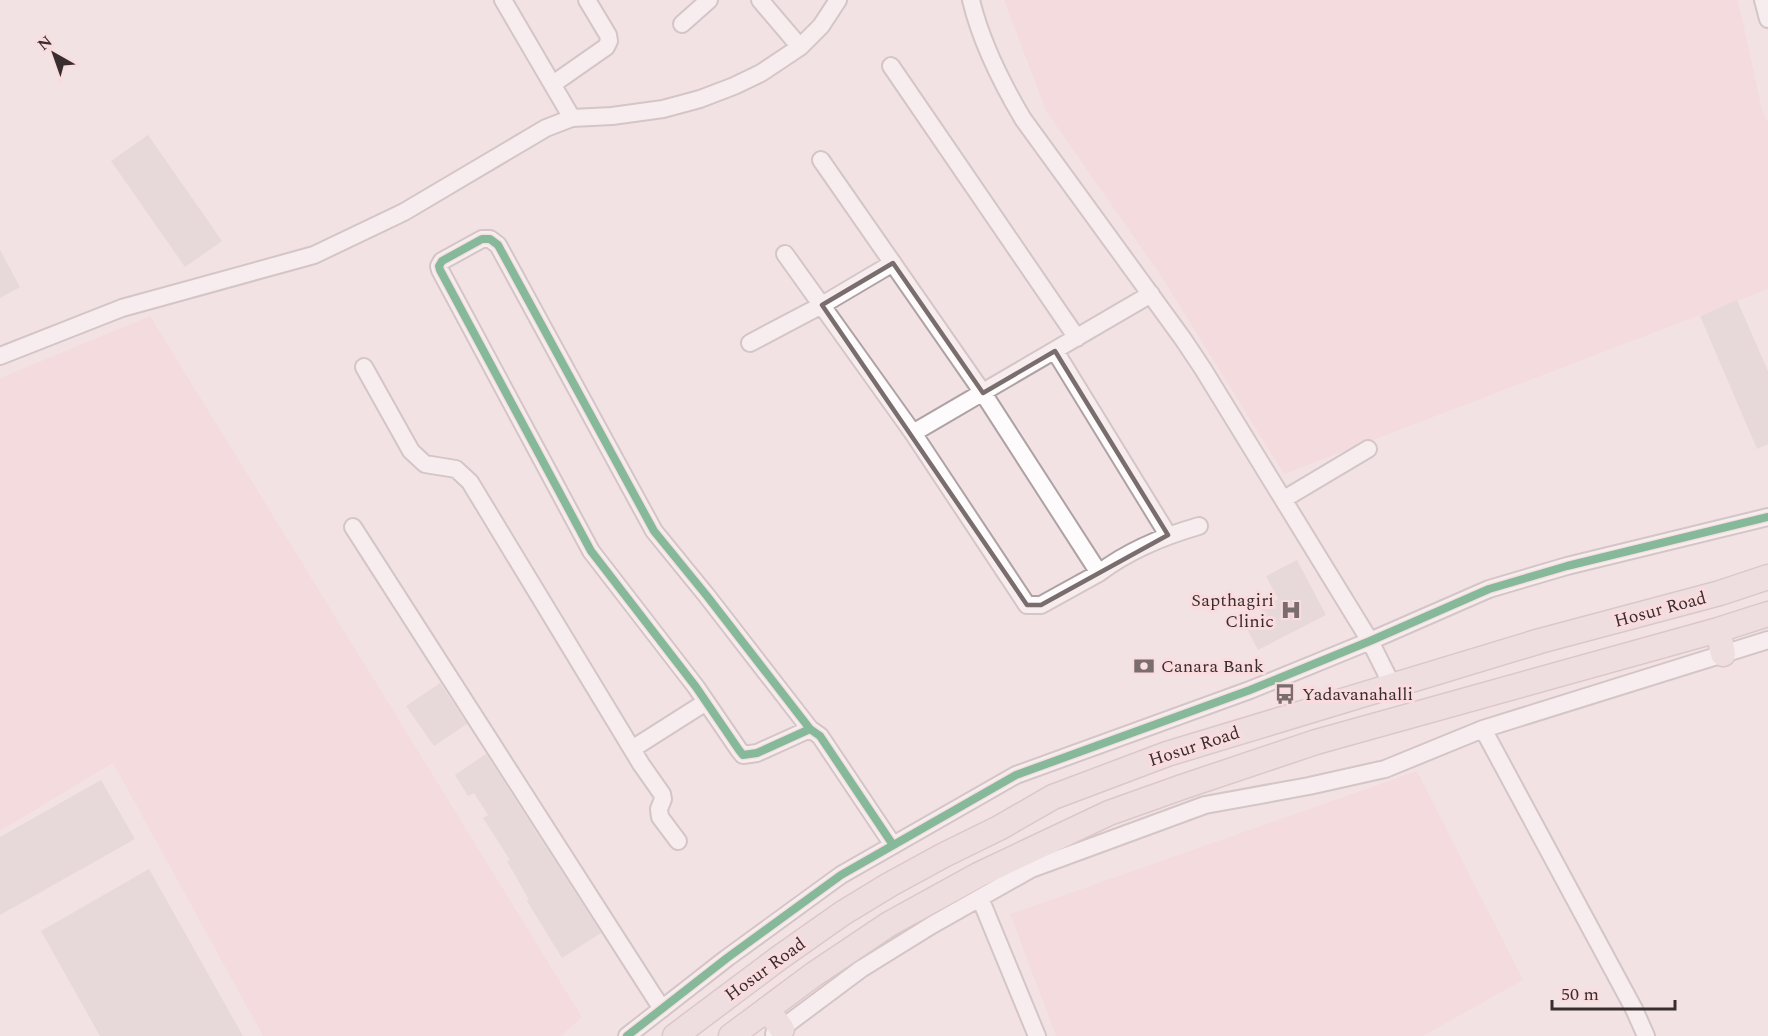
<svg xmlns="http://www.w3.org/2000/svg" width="1768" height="1036" viewBox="0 0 1768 1036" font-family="Spectral,serif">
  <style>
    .green { fill: #f7d2d6 }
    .building { fill: #d9ccce }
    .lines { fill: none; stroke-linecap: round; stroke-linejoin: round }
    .minor-casing { stroke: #afa2a4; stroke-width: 20 }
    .highway-casing { stroke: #bfa7ab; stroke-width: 27 }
    .minor { stroke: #fdfbfb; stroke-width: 16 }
    .highway { stroke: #eadadc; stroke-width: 24 }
    .cycleway-casing { stroke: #fadbde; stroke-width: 11 }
    .cycleway { stroke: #00873e; stroke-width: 8 }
    .marked { fill: none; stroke: #7a6d6e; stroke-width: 4.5; stroke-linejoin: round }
    .labels { text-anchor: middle; stroke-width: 6; stroke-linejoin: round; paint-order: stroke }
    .poi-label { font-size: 18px; fill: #392e2f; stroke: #fadbde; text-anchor: start }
    .street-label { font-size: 18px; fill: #392e2f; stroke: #fadbde }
  </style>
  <rect width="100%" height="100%" fill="#f3e2e4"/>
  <!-- green -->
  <path class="green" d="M1004,0H1738L1762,110L1768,123V289L1284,474L1161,276L1046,111Z
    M150,316L582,1017L561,1036H263L113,763L0,831V378Z
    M1417,771L1523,980L1423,1036H1056L1010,914Z"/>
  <!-- building -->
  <path class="building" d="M148,135L222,241L185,267L111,161Z
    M0,250L20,287L0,298Z
    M1737,300L1768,371V444L1757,449L1700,316Z
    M1297,560L1326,615L1258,650L1247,629L1266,618L1261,608L1278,599L1266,576Z
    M440,683L467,724L434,746L406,706Z
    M486,754L601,933L562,958L527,901L529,900L507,861L510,860L483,818L488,815L474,793L468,796L455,775Z
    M101,780L135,839L0,915V837Z
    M149,869L243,1036H100L41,931Z"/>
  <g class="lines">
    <!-- minor casing -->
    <g class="minor-casing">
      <path id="minor" d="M503,0L572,118
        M760,0L800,47
        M971,0C981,42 1001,82 1023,119L1183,339L1203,369L1370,641L1392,685
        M1763,0L1768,19
        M682,24L709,0
        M891,66L1077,338
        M553,84L606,47L609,41L608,35L587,0
        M821,160L983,393L1099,573C1128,551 1164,536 1199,526
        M785,254L913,433
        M750,343L822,305L893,263
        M1055,351L1168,535
        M0,356L122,308L314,255L404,212L546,128L572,118L612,116L663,109L700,99L734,86L761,73L800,47L821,26L838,0
        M364,367L411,451L425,464L456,469L470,482L641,764L662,794L663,799L659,809L660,817L678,841
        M1284,499L1368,449
        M353,527L662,1009
        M1099,573L1041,605H1027L913,433L1151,294
        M810,729L757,753L743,755L739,750L696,687L591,551L440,270L439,266L442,261L482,239H490L498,245L654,531L707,596L810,729L820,736L893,845
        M1483,729L1634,1009L1646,1036
        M632,749L706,702
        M980,898L1037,1036
        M774,1034L861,969L932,925L1031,869L1205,805L1309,786L1385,769L1483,729L1768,640
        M627,1036L727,958L841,875L1016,775L1250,690L1370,641L1489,589L1567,566L1768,517"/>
    </g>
    <!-- highway casing -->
    <g class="highway-casing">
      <path id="highway" d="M1718,630L1723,654
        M767,1009L782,1029
        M675,1036L779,958L843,913L889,885L944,855L999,828L1053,797L1167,754L1540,641L1720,593L1768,577
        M731,1036L813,975L889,924L978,875L1109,813L1182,787L1316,742L1718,630L1768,614"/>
    </g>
    <!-- minor -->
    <use href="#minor" class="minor"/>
    <!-- highway -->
    <use href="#highway" class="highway"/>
    <!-- cycleway casing -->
    <g class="cycleway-casing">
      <path id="cycleway" d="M810,729L757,753L743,755L739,750L696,687L591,551L440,270L439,266L442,261L482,239H490L498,245L654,531L707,596L810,729L820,736L893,845
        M627,1036L727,958L841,875L1016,775L1250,690L1370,641L1489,589L1567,566L1768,517"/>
    </g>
    <!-- cycleway -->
    <use href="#cycleway" class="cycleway"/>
  </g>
  <!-- marked area -->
  <path d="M0 0H1768V1036H0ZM893,263L983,393L1055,351L1168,535L1041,605H1027L822,305Z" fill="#f3e2e4" fill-opacity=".55" fill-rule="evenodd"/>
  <path class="marked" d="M893,263L983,393L1055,351L1168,535L1041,605H1027L822,305Z"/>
  <!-- icons -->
  <defs>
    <g id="hospital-bare" transform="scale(1.62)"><path d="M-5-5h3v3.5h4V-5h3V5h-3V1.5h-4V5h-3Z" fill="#7a6d6e" stroke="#fadbde" stroke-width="2.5" paint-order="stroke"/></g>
    <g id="bank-bare" transform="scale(1.62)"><path d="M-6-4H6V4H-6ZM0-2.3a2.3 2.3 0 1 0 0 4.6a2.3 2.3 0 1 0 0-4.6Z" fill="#7a6d6e" stroke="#fadbde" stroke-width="2.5" paint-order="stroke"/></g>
    <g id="bus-bare" transform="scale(1.62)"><path d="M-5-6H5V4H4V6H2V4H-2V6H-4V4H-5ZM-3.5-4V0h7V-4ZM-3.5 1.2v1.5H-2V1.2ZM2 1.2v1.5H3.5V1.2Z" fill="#7a6d6e" stroke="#fadbde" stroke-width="2.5" paint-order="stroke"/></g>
  </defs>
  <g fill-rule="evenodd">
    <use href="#hospital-bare" x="1291" y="610"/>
    <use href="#bank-bare" x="1144" y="666"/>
    <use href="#bus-bare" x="1285" y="694"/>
  </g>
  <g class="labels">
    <!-- poi labels -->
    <g class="poi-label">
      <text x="1274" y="606" text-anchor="end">Sapthagiri<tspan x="1274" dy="21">Clinic</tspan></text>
      <text x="1161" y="672">Canara Bank</text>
      <text x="1302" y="700">Yadavanahalli</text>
    </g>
    <!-- street labels -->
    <g class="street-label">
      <text transform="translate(1660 609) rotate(-15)" y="6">Hosur Road</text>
      <text transform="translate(1194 746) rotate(-18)" y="6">Hosur Road</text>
      <text transform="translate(765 969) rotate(-36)" y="6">Hosur Road</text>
    </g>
  </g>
  <!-- north arrow -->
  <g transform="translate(54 54) rotate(320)" stroke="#fadbde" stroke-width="4.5" paint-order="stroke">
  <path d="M0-4.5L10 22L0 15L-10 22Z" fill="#392e2f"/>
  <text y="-9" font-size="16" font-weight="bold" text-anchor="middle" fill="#392e2f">N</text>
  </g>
  <!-- scale -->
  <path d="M1552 1000v9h123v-9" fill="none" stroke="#392e2f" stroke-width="3"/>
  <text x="1561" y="1000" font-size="18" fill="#392e2f" stroke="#fadbde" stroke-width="4.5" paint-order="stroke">50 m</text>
</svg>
